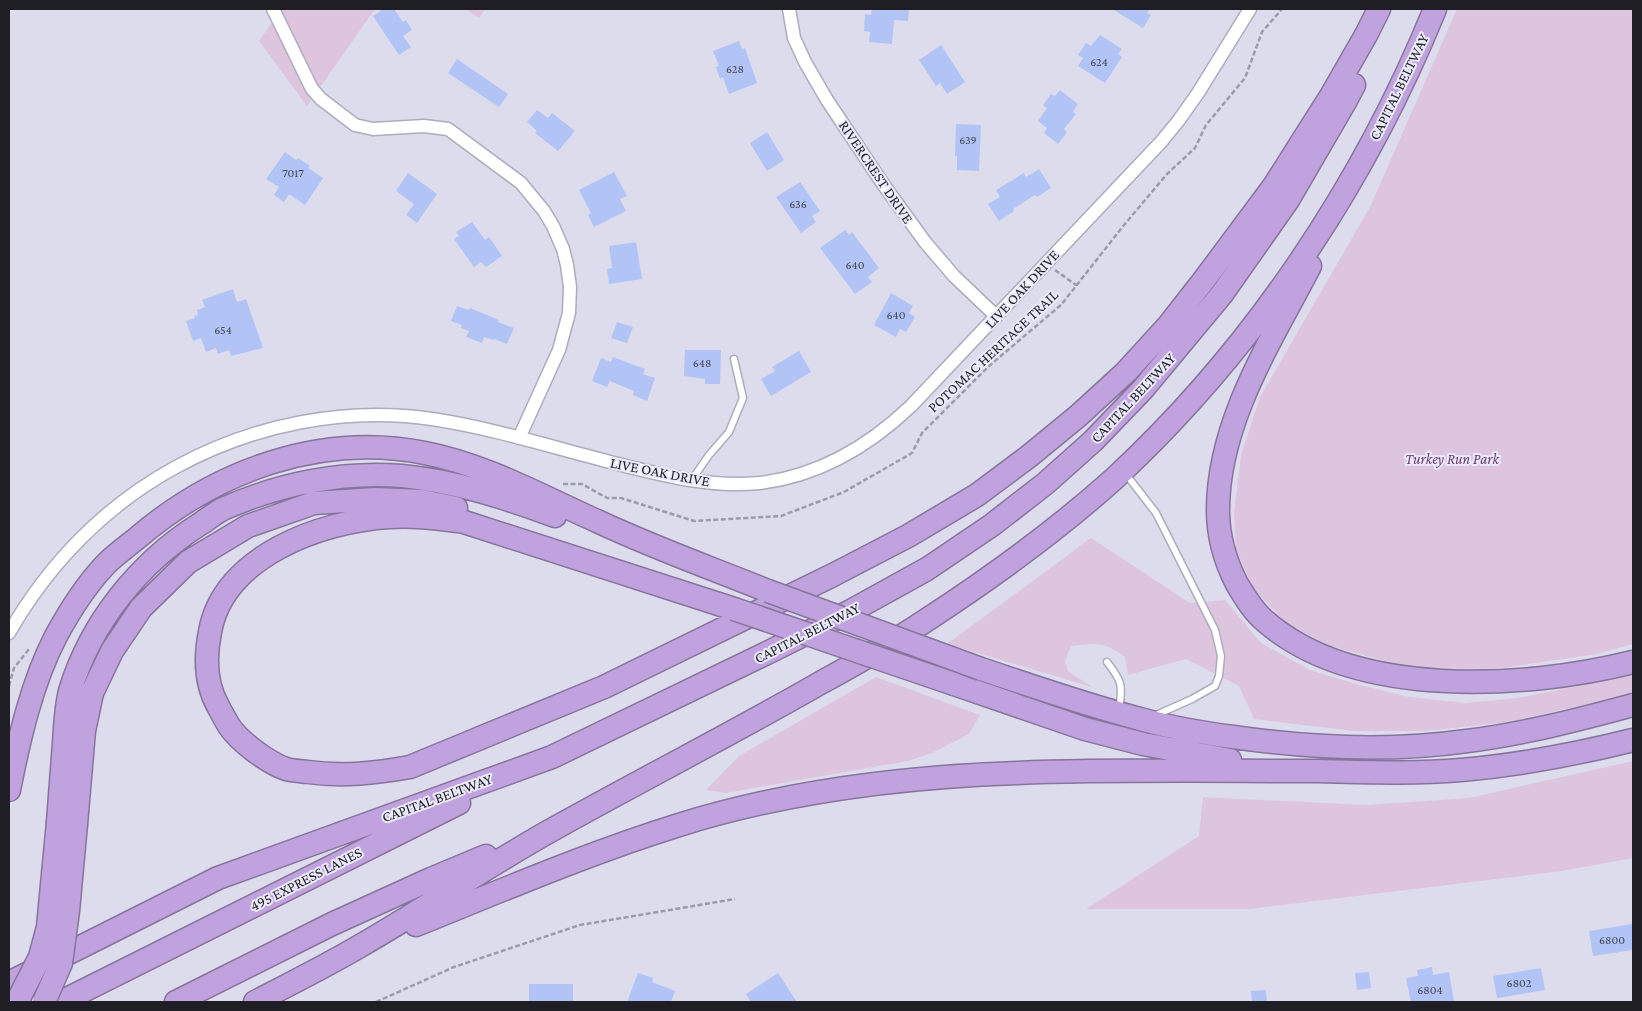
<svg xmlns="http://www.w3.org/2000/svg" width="1642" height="1011" viewBox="0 0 1642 1011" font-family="'Crimson Pro',serif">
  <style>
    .green { fill: #dec5df }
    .building { fill: #b2c3f5 }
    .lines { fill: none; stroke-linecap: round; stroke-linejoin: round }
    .lane-casing { stroke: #acacbb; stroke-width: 9 }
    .street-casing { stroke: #acacbb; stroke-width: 15 }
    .highway-casing { stroke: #87749d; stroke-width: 25 }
    .path { stroke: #9c9ca9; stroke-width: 2.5; stroke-dasharray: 5 2.5; stroke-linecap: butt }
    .lane { stroke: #fff; stroke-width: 6 }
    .street { stroke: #fff; stroke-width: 12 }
    .highway { stroke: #c0a2de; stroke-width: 22 }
    .highway-bridge-casing { stroke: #87749d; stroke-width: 25; stroke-linecap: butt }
    .highway-bridge { stroke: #c0a2de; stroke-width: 22 }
    .labels { text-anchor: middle; stroke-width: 4; stroke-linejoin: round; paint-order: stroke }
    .number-label { font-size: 12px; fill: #434758 }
    .street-label { font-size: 15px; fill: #1e1e24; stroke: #ebeafa }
    .park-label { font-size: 15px; font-style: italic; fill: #6a386d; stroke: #ebeafa }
  </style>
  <rect width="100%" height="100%" fill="#dddced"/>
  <!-- green -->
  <path class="green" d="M281,9H375L307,106L259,41Z
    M465,9H485L479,18Z
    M1457,9H1633V644L1597,654L1503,668L1443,670L1388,662L1328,645L1287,624L1252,587L1236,549L1234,513L1241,455L1260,397L1370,207Z
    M1091,538L1190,603L1225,600L1261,643L1310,670L1356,684L1409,697L1465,703L1518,698L1633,675V694L1509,722L1425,731H1353L1254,719L1239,686L1186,659L1128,675L1125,657C1103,641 1097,643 1071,646L1065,661L1068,671L1092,687L947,644Z
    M876,677L980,715L969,734L932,753L908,761L726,793L706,790L739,756Z
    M1633,761V858L1562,871L1250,909H1086L1199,836L1203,797L1366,805L1469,798Z"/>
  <!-- building -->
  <path class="building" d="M384,9H394L403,22L406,20L412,30L403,36L411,47L399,55L373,16Z
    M872,9H909L908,21L894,20L892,44L869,42L870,32L864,31L865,14L871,15Z
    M1112,9H1150L1147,13L1151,15L1143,28Z
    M1100,35L1122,49L1118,54L1122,57L1105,83L1078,66L1083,58L1078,55L1086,43L1091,46Z
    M739,41L742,49L745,48L757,83L729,94L723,77L720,79L716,67L719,66L713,51Z
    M941,45L965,82L947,94L940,83L936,86L919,60Z
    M457,59L508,94L499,107L448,73Z
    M1060,90L1078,104L1073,112L1076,114L1064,129L1067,132L1058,144L1044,133L1047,128L1038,121L1047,108L1043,105L1051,94L1055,96Z
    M537,110L548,118L552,113L575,131L558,151L535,133L537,131L527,122Z
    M956,124L981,125L979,171L957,170V156H955Z
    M767,132L784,160L767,171L750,143Z
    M285,152L296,160L298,158L310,166L308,168L323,178L305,205L289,194L284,202L274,195L279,187L266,179Z
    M1039,169L1051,188L1037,197L1035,195L1013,209L1014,211L999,221L988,204L1000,197L996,190L1024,173L1026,177Z
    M614,172L627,196L620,199L626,211L594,227L588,215L591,213L579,190Z
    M408,173L437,194L417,223L406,215L414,204L396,191Z
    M800,182L820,211L812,216L816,222L801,233L776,197Z
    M472,222L485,240L489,237L502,256L486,267L481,262L474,267L454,239L459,236L456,232Z
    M845,230L849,235L852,232L879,268L868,277L872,282L855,294L820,248Z
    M636,242L642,279L609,284L607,269L612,268L609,246Z
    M233,289L237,302L246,299L263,348L231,356L229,350L218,354L216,348L206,352L201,338L193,341L186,321L195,318L194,316L198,315L197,310L205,307L202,300Z
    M891,293L913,306L909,313L915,317L906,332L900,329L896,337L874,325Z
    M457,306L469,310L470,308L499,320L498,322L514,328L507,344L494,339L493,340L484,337L482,343L466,337L469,331L461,328L462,325L451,321Z
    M617,322L633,327L627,343L611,338Z
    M685,350H721L720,384H705V379L684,376Z
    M799,351L811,372L771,396L761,379L775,371L772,367Z
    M613,357L645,369L643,374L655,378L647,401L633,395L634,391L610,381L607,387L592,381L601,358L611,362Z
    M1633,924V950L1593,956L1589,931Z
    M1432,967L1433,975L1449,972L1454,1001L1411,1002L1406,978L1418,976L1417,970Z
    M1541,968L1545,990L1497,998L1493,976Z
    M1369,972L1371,988L1357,990L1355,973Z
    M638,973L653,978L652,982L675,991L671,1002H627Z
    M778,973L797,1002H751L746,994Z
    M529,984H573V1002H529Z
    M1266,990L1267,1002H1252L1251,991Z"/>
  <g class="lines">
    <!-- lane casing -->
    <g class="lane-casing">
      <path id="lane" d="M1125,473L1156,513L1215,630L1221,656L1219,676L1215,686L1192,699L1154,716
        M691,481L709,455L729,432L743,398L734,359
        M1107,662C1122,681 1123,685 1119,710"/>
    </g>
    <!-- street casing -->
    <g class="street-casing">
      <path id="street" d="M273,9L312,89L321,99L355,125L373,129L424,126L448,129L521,183L544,211L553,226L563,249L567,265L570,287L569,313L559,350L519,438
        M789,9L794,38L805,62L827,100L883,184L925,242L954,276L996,316
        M9,633C49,563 106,505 176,467C253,425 345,406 432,419C493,428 554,448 614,463C662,475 710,488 760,483C818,476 869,446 911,406L1161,142L1179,120L1198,93L1250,9"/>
    </g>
    <!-- highway casing -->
    <g class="highway-casing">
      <path id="highway" d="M1310,266C1271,341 1218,422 1218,510C1218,536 1225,561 1237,584C1245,597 1253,611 1265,621C1354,699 1525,689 1633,662
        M734,609L464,522C440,519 414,515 389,517C322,521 223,556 210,632C205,657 205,683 218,706C221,712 225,719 229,726C240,742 267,762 286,769C293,771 301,771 308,772C343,777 376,773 410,767L604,687L833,575L908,536L977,495L1028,457L1078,416L1126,372L1168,326L1204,280L1274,186L1331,96L1366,35L1379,9
        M981,669C1035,687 1089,706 1144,720C1173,728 1203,733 1233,737C1310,748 1389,752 1467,741C1523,734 1578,720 1633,705
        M954,684L1085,729L1143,744L1230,760
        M9,790C19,739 32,682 56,636C69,612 87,584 106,564C115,555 126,547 136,539C215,471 320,432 425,453C486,465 541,496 597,521C652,547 711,568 768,591
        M58,822C60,796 62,770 64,743C65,726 66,707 70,691C91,622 139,563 200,524C208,519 216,512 225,508C280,484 342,471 402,476C455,481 506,498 555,516
        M76,824L84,731L92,693L112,651L141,608L188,562L248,526L314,503L375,499L422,501L456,508
        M416,925C503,890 589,853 679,825C787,791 904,777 1017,773C1117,769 1218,771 1317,771C1365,772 1413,774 1461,770C1519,765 1577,754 1633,740
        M9,983L218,878L552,757L771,651L851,611L927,569L992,525L1046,483L1093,441L1143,389L1222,294L1288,200L1345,102L1354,85
        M61,1002L459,803
        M176,1002L332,924L431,879L486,856
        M255,1002C290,984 326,966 360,946C426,908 490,864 557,827C645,778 735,732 822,682C857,663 892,643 925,621C991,578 1056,531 1115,478C1254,349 1364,184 1435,9"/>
    </g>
    <!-- path -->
    <path class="path" d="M1055,270L1076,285
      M563,484H582L607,498H621L694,521L781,516L844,492L912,453L922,433L989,366L1061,305L1124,225L1167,174L1195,148L1206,125L1245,78L1262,32L1282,9
      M9,686L14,668L29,649
      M376,1002L454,967L580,925L735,899"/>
    <!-- lane -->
    <use href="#lane" class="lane"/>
    <!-- street -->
    <use href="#street" class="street"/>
    <!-- highway -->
    <use href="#highway" class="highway"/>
    <!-- highway-bridge casing -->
    <g class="highway-bridge-casing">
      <path id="highway-bridge" d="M768,591L981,669
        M734,609L954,684
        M17,1002L40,957L48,927L58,822
        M44,1002L61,963L68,911L76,824"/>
    </g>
    <!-- highway-bridge -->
    <use href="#highway-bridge" class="highway-bridge"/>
  </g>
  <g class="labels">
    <!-- number labels -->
    <g class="number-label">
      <text x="1099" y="66">624</text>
      <text x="735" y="73">628</text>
      <text x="968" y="144">639</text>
      <text x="293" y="177">7017</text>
      <text x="798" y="208">636</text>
      <text x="855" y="269">640</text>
      <text x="896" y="319">640</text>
      <text x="223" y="334">654</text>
      <text x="702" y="367">648</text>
      <text x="1612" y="944">6800</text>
      <text x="1519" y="987">6802</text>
      <text x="1430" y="994">6804</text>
    </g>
    <!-- street labels -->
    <g class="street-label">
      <text transform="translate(1399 87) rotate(-64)" y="5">CAPITAL BELTWAY</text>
      <text transform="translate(876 172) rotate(56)" y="5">RIVERCREST DRIVE</text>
      <text transform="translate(1022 289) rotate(-47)" y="5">LIVE OAK DRIVE</text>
      <text transform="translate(993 351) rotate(-43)" y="5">POTOMAC HERITAGE TRAIL</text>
      <text transform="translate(1133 398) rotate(-47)" y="5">CAPITAL BELTWAY</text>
      <text transform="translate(660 472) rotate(11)" y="5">LIVE OAK DRIVE</text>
      <text transform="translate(807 633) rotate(-27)" y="5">CAPITAL BELTWAY</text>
      <text transform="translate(437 798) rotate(-20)" y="5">CAPITAL BELTWAY</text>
      <text transform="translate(306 879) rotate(-27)" y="5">495 EXPRESS LANES</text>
    </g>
    <!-- park labels -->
    <g class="park-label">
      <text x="1452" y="464">Turkey Run Park</text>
    </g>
  </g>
  <!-- border -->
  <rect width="1642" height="1011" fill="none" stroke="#1e1e24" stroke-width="20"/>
</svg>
